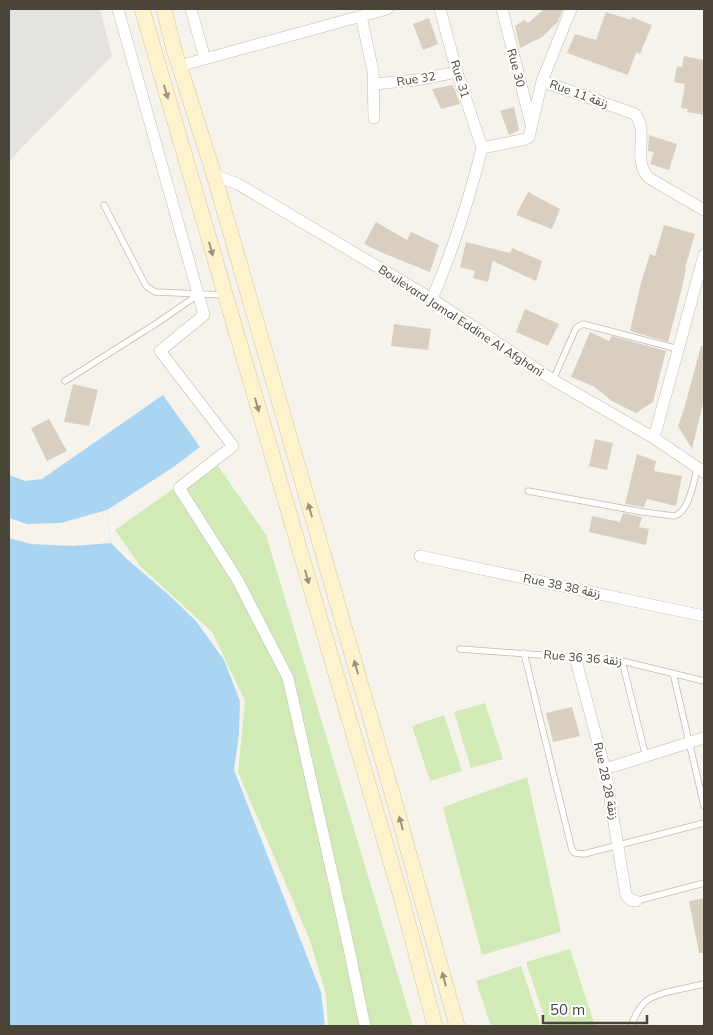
<svg xmlns="http://www.w3.org/2000/svg" width="713" height="1035" viewBox="0 0 713 1035" font-family="Mulish,'Noto Sans Arabic',sans-serif">
  <style>
    .green { fill: #d2eab5 }
    .parking { fill: #e5e3e0 }
    .water { fill: #a9d4f2 }
    .pier { fill: #f6f3ec }
    .building { fill: #d8cfc1 }
    .lines { fill: none; stroke-linecap: round; stroke-linejoin: round }
    .lane-casing { stroke: #c2bbae; stroke-width: 7 }
    .street-casing { stroke: #c2bbae; stroke-width: 12 }
    .secondary-casing { stroke: #d6c79b; stroke-width: 16 }
    .lane { stroke: #fff; stroke-width: 5.5 }
    .street { stroke: #fff; stroke-width: 11 }
    .secondary { stroke: #fff3cd; stroke-width: 15 }
    .oneway { fill: #9c937c }
    .labels { text-anchor: middle; stroke-width: 4; stroke-linejoin: round; paint-order: stroke }
    .street-label { font-size: 12px; fill: #4b4439; stroke: #fff }
  </style>
  <rect width="100%" height="100%" fill="#f6f3ec"/>
  <!-- green -->
  <path class="green" d="M214,460L266,535L413,1026H328L326,995L311,943L238,772L245,701L212,632L140,566L115,530Z
    M485,703L503,759L471,768L454,712Z
    M444,715L462,771L430,781L412,726Z
    M527,777L561,932L482,955L443,807Z
    M570,949L595,1026H547L526,962Z
    M521,966L541,1026H491L476,981Z"/>
  <!-- parking -->
  <path class="parking" d="M9,9H100L112,56L9,161Z"/>
  <!-- water -->
  <path class="water" d="M163,395L200,447L172,468L107,510L111,543L127,559L170,596L196,621L224,660L240,701L239,734L234,770L321,992L325,1026H9V475L25,481L42,479Z"/>
  <!-- pier -->
  <path class="pier" d="M107,510L111,543L73,546L31,544L9,538V518L27,524L61,523Z"/>
  <!-- building -->
  <path class="building" d="M544,9H563L558,22L542,37L520,48L515,26L524,20L528,23Z
    M606,12L631,20L632,17L652,25L640,54L636,52L628,75L567,53L575,34L596,40Z
    M429,18L438,44L423,50L413,24Z
    M684,56L704,60V115L687,112L688,109L681,108L685,84L674,82L677,66L682,67Z
    M453,85L460,104L441,109L432,89Z
    M514,107L519,130L509,135L500,111Z
    M649,135L677,144L669,170L650,164L654,152L648,151Z
    M528,192L560,209L552,229L516,215Z
    M376,222L407,240L411,232L439,245L430,272L385,254L364,244Z
    M664,225L695,234L685,268L686,269L680,296L668,342L630,331L641,283L650,254L655,256Z
    M466,242L510,253L512,248L542,261L536,281L493,261L488,282L473,278L475,271L460,267Z
    M525,309L559,324L548,346L516,332Z
    M394,324L431,329L428,350L391,346Z
    M590,332L609,341L612,336L666,351L653,402L636,413L612,401L593,386L571,377Z
    M701,346H704V399L692,449L678,426L684,409Z
    M73,384L98,390L89,426L64,422Z
    M49,419L67,451L47,461L31,428Z
    M595,439L613,443L607,470L589,466Z
    M637,454L656,461L654,471L682,476L676,506L647,499L644,507L625,504Z
    M623,513L642,517L639,527L649,529L646,545L589,532L592,516L620,522Z
    M572,707L580,736L553,742L546,713Z
    M704,898V953H699L689,901Z"/>
  <g class="lines">
    <!-- lane casing -->
    <g class="lane-casing">
      <path id="lane" d="M104,205L146,286L155,292L225,295
        M553,380L576,328L583,324L678,349
        M65,381L157,323L199,294
        M528,491L643,512L674,516C689,513 694,480 698,466
        M460,649L622,661L704,681
        M524,653L572,850L575,853L584,854L704,823
        M622,661L646,757
        M673,673L704,806
        M636,901L704,883
        M631,1026C634,1018 638,1009 645,1002C656,992 688,988 704,984"/>
    </g>
    <!-- street casing -->
    <g class="street-casing">
      <path id="street" d="M118,9L204,315L160,351L233,446L179,488L237,579L288,678L348,944L365,1026
        M191,9L205,59
        M440,9L457,72L482,148
        M502,9L531,124
        M361,16L373,71L374,118
        M179,66L387,9
        M542,81L635,114C650,133 631,159 649,178L704,210
        M374,84L416,80L457,72
        M482,148L526,139L529,137L542,81L571,9
        M214,175L238,184L432,299L553,380L654,438L704,472
        M432,299C453,250 469,200 482,148
        M654,438L704,255
        M420,556L704,616
        M575,657L605,769L626,895L631,900L636,901
        M605,769L704,738"/>
    </g>
    <!-- secondary casing -->
    <g class="secondary-casing">
      <path id="secondary" d="M142,9L402,900L435,1026
        M164,9L173,46L214,175L396,807L457,1026"/>
    </g>
    <!-- lane -->
    <use href="#lane" class="lane"/>
    <!-- street -->
    <use href="#street" class="street"/>
    <!-- secondary -->
    <use href="#secondary" class="secondary"/>
  </g>
  <!-- one-way arrows -->
  <defs><path id="oneway-solid" d="M-6-.8H1V-3.2L6.5 0L1 3.2V.8H-6Z" transform="scale(1.25)"/></defs>
  <g class="oneway">
    <use href="#oneway-solid" transform="translate(166 92) rotate(74)"/>
    <use href="#oneway-solid" transform="translate(211 249) rotate(74)"/>
    <use href="#oneway-solid" transform="translate(257 405) rotate(74)"/>
    <use href="#oneway-solid" transform="translate(310 510) rotate(-106)"/>
    <use href="#oneway-solid" transform="translate(307 577) rotate(74)"/>
    <use href="#oneway-solid" transform="translate(356 667) rotate(-106)"/>
    <use href="#oneway-solid" transform="translate(401 823) rotate(-105)"/>
    <use href="#oneway-solid" transform="translate(444 979) rotate(-105)"/>
  </g>
  <g class="labels">
    <!-- street labels -->
    <g class="street-label">
      <text transform="translate(516 68) rotate(75)" y="4">Rue 30</text>
      <text transform="translate(416 79) rotate(-9)" y="4">Rue 32</text>
      <text transform="translate(460 79) rotate(73)" y="4">Rue 31</text>
      <text transform="translate(579 94) rotate(20)" y="4">Rue 11 زنقة</text>
      <text transform="translate(461 321) rotate(33)" y="4">Boulevard Jamal Eddine Al Afghani</text>
      <text transform="translate(562 586) rotate(12)" y="4">Rue 38 زنقة 38</text>
      <text transform="translate(583 658) rotate(5)" y="4">Rue 36 زنقة 36</text>
      <text transform="translate(606 781) rotate(78)" y="4">Rue 28 زنقة 28</text>
    </g>
  </g>
  <!-- border -->
  <rect width="713" height="1035" fill="none" stroke="#4b4439" stroke-width="20"/>
  <!-- scale -->
  <path d="M543 1015v8h104v-8" fill="none" stroke="#4b4439" stroke-width="2.5"/>
  <text x="550" y="1015" font-size="15" fill="#4b4439" stroke="#ffffff" stroke-width="4" paint-order="stroke">50 m</text>
</svg>
